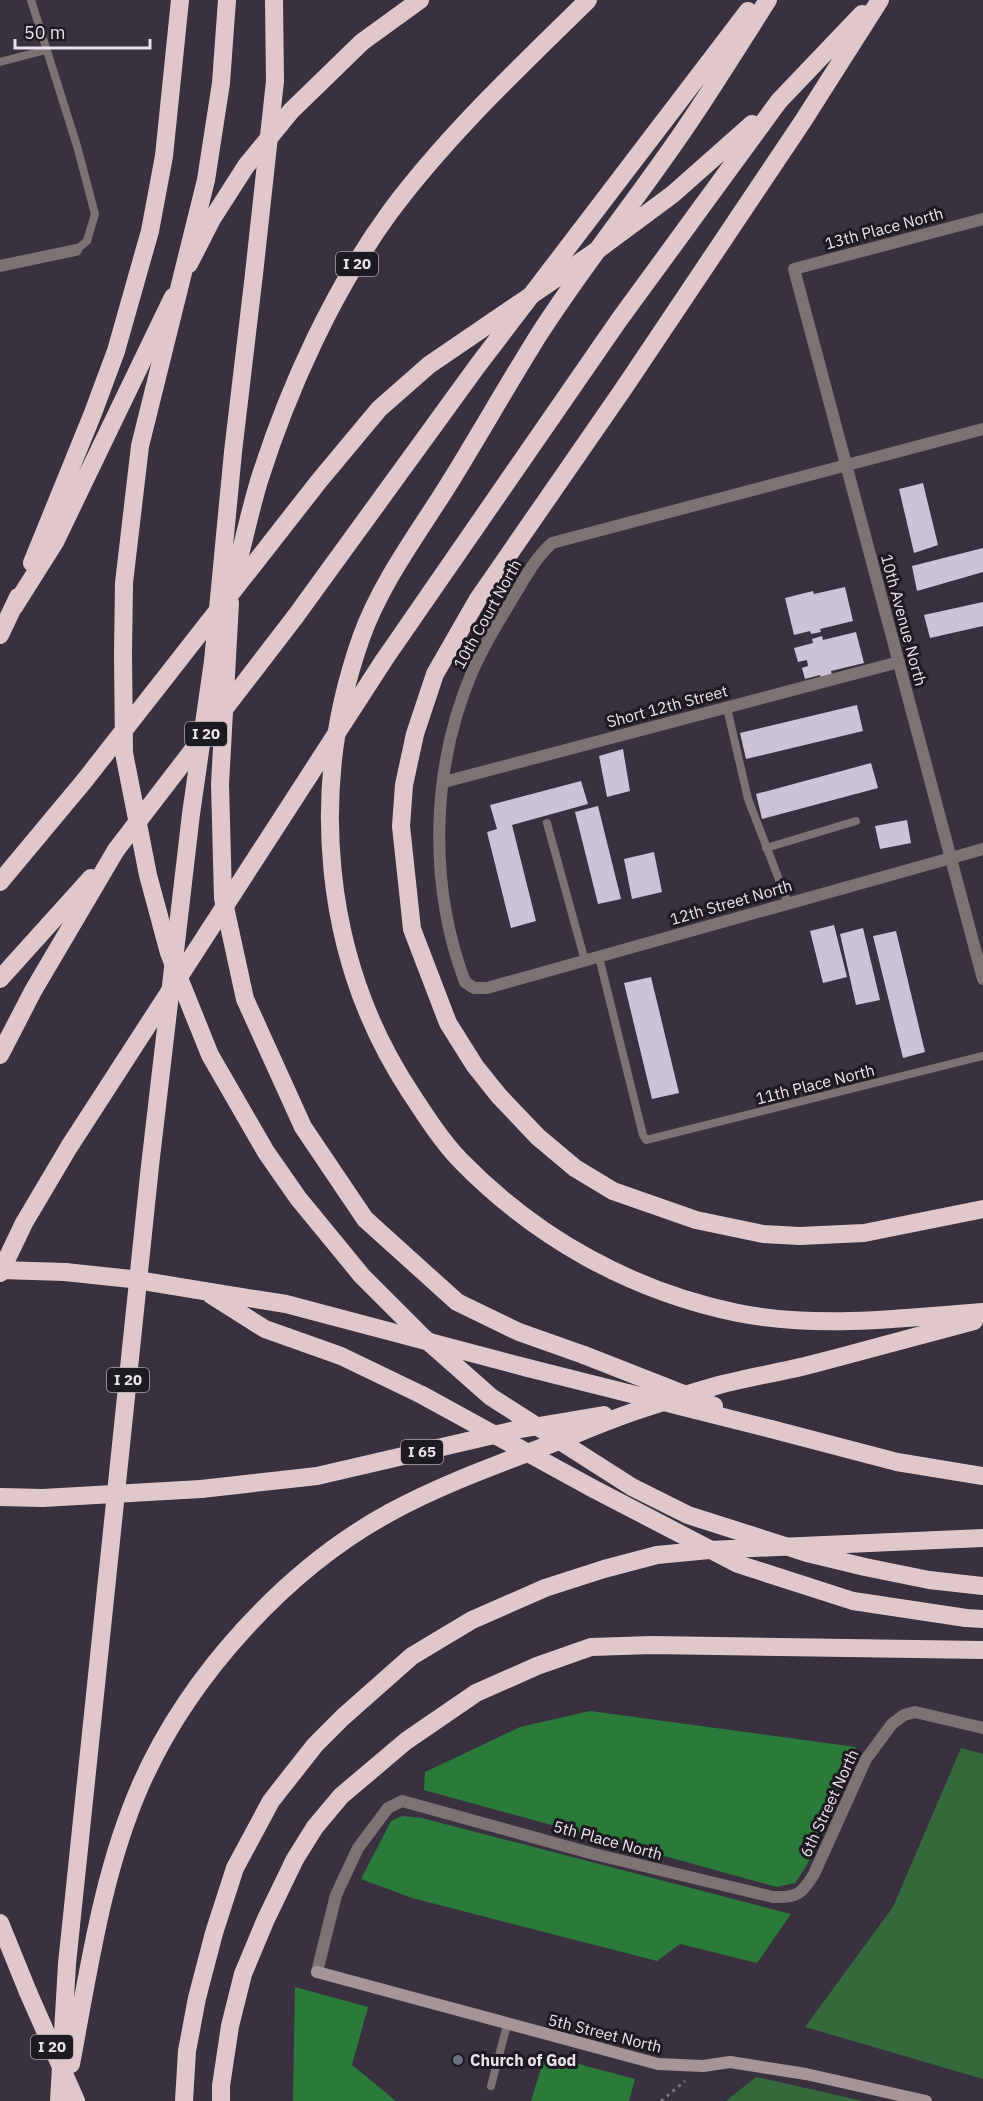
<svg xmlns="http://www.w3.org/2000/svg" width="983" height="2101" viewBox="0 0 983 2101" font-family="'IBM Plex Sans',sans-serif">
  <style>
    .green { fill: #33693b }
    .forest { fill: #2a7a39 }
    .building { fill: #cdc3d6 }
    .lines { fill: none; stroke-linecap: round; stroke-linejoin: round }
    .path { stroke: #7c7581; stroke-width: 3; stroke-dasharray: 3 4.5; stroke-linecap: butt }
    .lane { stroke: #7d7373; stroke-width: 8 }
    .street { stroke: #7d7373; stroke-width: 12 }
    .secondary { stroke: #a59596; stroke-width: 12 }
    .highway { stroke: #e0c8ca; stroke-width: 18 }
    .highway-bridge { stroke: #e0c8ca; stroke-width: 18 }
    .worship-dot { fill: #6b7280; stroke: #1e1a21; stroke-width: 2 }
    .labels { text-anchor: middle; stroke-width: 6; stroke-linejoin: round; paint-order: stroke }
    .shield { fill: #1e1a21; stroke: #aba6ae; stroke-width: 1.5 }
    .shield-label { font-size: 15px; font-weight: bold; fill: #e7e2eb }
    .street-label { font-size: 16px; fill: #e7e2eb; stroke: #1e1a21 }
    .poi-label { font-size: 16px; font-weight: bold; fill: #e7e2eb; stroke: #1e1a21; text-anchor: start }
  </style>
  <rect width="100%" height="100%" fill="#39313f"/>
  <!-- green -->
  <path class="green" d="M961,1748L983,1754V2079L805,2027L893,1907Z
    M756,2077L863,2101H726Z"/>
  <!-- forest -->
  <path class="forest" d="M590,1711L856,1747L807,1865L795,1883L777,1887L424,1790L425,1772L520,1727Z
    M402,1816L422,1818L791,1914L757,1963L680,1944L657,1961L412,1898L361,1879L391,1821Z
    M295,1987L368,2007L352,2065L396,2101H293Z
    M545,2055L635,2079L629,2101H531Z"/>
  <!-- building -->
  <path class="building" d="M923,483L938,545L914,553L899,489Z
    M983,548V572L917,591L912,566Z
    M845,587L853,621L820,629L821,632L811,634L810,631L794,635L785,598L813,591L814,594Z
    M983,602V626L930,638L924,615Z
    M856,632L864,663L831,671L832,676L821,679L820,675L805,679L802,668L808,666L807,660L798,662L794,648L813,643L812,639L822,636L823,640Z
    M857,705L863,731L746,759L740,733Z
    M623,749L630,791L607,797L599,756Z
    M871,763L878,788L762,819L756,794Z
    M581,781L588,804L512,825L536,921L511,928L487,832L497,829L490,805Z
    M598,806L621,899L598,904L575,812Z
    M907,820L911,843L880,849L875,826Z
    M654,852L662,892L632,899L624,859Z
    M834,925L847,977L823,983L810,931Z
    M863,928L880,1000L856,1005L840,934Z
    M896,931L925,1052L903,1058L873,936Z
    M651,977L679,1093L652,1099L624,983Z"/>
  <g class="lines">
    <!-- path -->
    <path class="path" d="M661,2101L685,2081"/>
    <!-- lane -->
    <path class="lane" d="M31,0L77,146L95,214L87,241L76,250
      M0,62L46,50
      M727,708L748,799L788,903
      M547,823L585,961
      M766,848L856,821
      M599,957L643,1135L646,1140L983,1056
      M491,2086L507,2025"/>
    <!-- street -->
    <path class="street" d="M983,219L794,269L983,979
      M0,266L76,250
      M983,429L552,543C533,560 521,585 508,606C495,627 483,648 473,670C431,767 428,883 465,982L474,988H487L983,849
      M444,782L899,662
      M317,1972L336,1895L358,1848L388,1808L402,1801L594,1854L773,1897C797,1898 802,1894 814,1874L866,1759L892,1724L904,1715L915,1712L983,1728"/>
    <!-- secondary -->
    <path class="secondary" d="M317,1972L658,2064L703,2066L730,2062L806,2074L926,2101"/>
    <!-- highway -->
    <path class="highway" d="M768,0C741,42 714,86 686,127C638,198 584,264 538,336C510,381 483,428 455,474C423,527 382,579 361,638C308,788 322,958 410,1092C425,1115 441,1140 460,1160C536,1238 631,1291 738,1313C818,1329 902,1318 983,1312
      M880,0L803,121L624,388L478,599L435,674L415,734L404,785L401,826L412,929L448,1023L475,1066L499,1096L538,1137L575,1168L613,1191L696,1220L763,1234L800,1236L864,1233L983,1209
      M779,101L862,14
      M189,264L212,219L246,166L291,111L362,42L420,0
      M32,563L93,413L116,351L150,231L164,156L180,0
      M230,595C240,557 248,518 259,481C288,389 333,290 390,212C448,134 520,67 588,0
      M230,603L220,784L223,898L245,999L303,1127L365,1219L457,1302L519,1332L584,1355
      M14,607L55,542L173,297
      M295,617L478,365L748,11
      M0,635L18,597
      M0,882L85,780
      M0,979L91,878
      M0,1055L33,991L116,850
      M0,1270L65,1272
      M204,1291L286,1304L528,1368
      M211,1295L265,1329L341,1356L422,1395
      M771,1429L897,1462L983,1476
      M201,1489L317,1476L515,1430L604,1415
      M0,1497L43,1498
      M0,1923L28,1992
      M71,2064C89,1969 102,1873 141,1784C189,1676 285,1570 389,1513C438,1486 491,1467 543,1447C577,1434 610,1419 645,1408C669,1400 694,1392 719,1385C750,1377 782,1372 813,1364C867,1350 921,1335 974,1321
      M59,2101L67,1964L150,1166L191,814L213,661L233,452L254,274
      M184,2101L187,2051L197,1998L214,1933L235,1868L271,1801L315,1745L343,1717L412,1656L472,1620L545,1588L604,1569L657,1555L709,1550L983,1538
      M221,2101V2086L230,2026L243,1974L266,1919L295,1859L315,1827L341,1796L406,1741L476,1693L537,1666L591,1647L652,1645L983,1650"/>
    <!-- highway-bridge -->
    <path class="highway-bridge" d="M227,0L221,83L206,180L140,446L124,583L123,653L124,753L148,875L169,953L210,1055L266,1152L298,1198L362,1276L423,1337L491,1397L632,1487L688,1515L807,1553L865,1567L929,1580L983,1586
      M254,274L275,81L274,0
      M85,780L319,481L379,409L429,365L599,249L673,194L752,124
      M116,850L295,617
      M65,1272L131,1279L204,1291
      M0,1273L24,1223L69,1147L384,660L619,320L779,101
      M584,1355L714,1406
      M528,1368L771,1429
      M422,1395L592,1488L738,1564L853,1601L966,1618L983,1619
      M43,1498L201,1489
      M28,1992L76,2101"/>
  </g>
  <!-- markers -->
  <circle class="worship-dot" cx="458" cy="2060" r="6"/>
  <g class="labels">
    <!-- shield labels -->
    <g class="shield">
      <rect x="336" y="252" width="42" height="24" rx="4.5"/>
      <rect x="185" y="722" width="42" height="24" rx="4.5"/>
      <rect x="107" y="1368" width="42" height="24" rx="4.5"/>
      <rect x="401" y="1440" width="42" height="24" rx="4.5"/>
      <rect x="31" y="2035" width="42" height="24" rx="4.5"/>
    </g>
    <g class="shield-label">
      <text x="357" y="269">I 20</text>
      <text x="206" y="739">I 20</text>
      <text x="128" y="1385">I 20</text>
      <text x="422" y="1457">I 65</text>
      <text x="52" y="2052">I 20</text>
    </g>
    <!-- street labels -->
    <g class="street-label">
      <text transform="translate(884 228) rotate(-15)" y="6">13th Place North</text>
      <text transform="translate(487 614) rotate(-61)" y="6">10th Court North</text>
      <text transform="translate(904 620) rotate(75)" y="6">10th Avenue North</text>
      <text transform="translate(667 706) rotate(-15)" y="6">Short 12th Street</text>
      <text transform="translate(731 902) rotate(-16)" y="6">12th Street North</text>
      <text transform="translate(815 1084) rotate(-14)" y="6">11th Place North</text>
      <text transform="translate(829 1803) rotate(-65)" y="6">6th Street North</text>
      <text transform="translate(608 1840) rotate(15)" y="6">5th Place North</text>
      <text transform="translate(605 2033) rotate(14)" y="6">5th Street North</text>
    </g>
    <!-- poi labels -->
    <g class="poi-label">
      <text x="470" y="2066">Church of God</text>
    </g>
  </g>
  <!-- scale -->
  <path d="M15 39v9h135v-9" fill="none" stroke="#e7e2eb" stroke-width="3"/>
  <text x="24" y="39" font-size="18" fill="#e7e2eb" stroke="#1e1a21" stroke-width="4.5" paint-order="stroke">50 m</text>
</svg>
